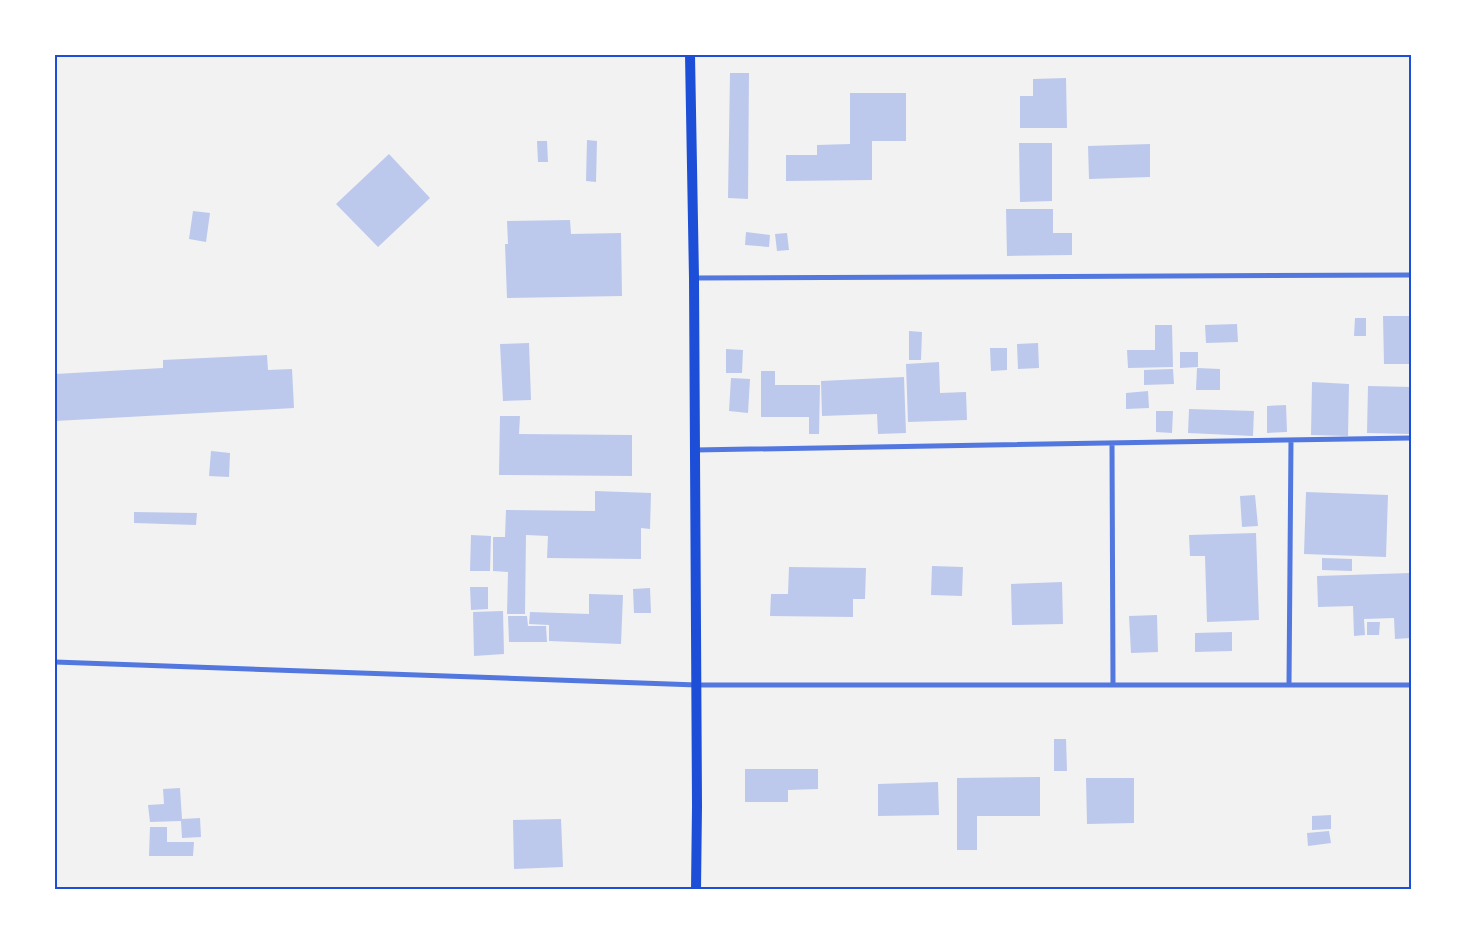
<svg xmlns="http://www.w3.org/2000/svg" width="1466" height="944" viewBox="0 0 1466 944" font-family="Barlow,sans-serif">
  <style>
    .building { fill: #bdc9ec }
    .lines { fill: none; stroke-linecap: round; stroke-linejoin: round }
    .minor { stroke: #5277de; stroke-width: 5 }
    .secondary { stroke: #1d4ed8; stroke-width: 10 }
    .neatline { fill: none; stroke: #1d4ed8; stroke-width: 2 }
  </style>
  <rect width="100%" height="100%" fill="#f2f2f2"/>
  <!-- building -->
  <path class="building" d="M730,73H749L748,199L728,198Z
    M1066,78L1067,128H1020V96H1033V79Z
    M850,93H906V141H872V180L786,181V155H817V145L850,144Z
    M587,140L597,141L596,182L586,181Z
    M537,141H547L548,162H538Z
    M1019,143H1052V201L1020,202Z
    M1150,144V177L1089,179L1088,146Z
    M389,154L430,198L378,247L336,204Z
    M1006,209H1053V233H1072V255L1007,256Z
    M193,211L210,213L206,242L189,239Z
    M570,220L571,234L621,233L622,296L507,298L505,244H508L507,221Z
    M746,232L770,235L769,247L745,245Z
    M787,233L789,250L777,251L775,234Z
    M1383,316H1411V364H1384Z
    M1355,318H1366V336H1354Z
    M1237,324L1238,342L1206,343L1205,325Z
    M1155,325H1172L1173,367L1128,368L1127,350H1155Z
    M909,331L922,332L921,360H909Z
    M529,343L531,400L503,401L500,344Z
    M1038,343L1039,368L1018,369L1017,344Z
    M990,348H1007V370L991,371Z
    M726,349L743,350L742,373H726Z
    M1180,352H1198V367L1180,368Z
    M267,355L268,370L292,369L294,408L55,421V374L163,368V360Z
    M939,362L940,393L966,392L967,420L908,422L906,364Z
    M1197,368L1220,369V390H1196Z
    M1173,369L1174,384L1144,385V370Z
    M761,371H775V385H820L819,434H809V417H761Z
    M904,377L906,433L878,434L877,414L822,416L821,381Z
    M731,378L750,379L748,413L729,411Z
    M1312,382L1349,384L1348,436L1311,435Z
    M1368,386L1411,387V434L1367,433Z
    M1148,391L1149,408L1126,409V393Z
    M1286,405L1287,432L1267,433V406Z
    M1189,409L1254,411L1253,436L1188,433Z
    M1156,411H1173L1172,433L1156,432Z
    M500,416H520L519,434L632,435V476L499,475Z
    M211,451L230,453L229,477L209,476Z
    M595,491L651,493L650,529L641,528V559L547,558L548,536L526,535L525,614H507L508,572L493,571V537H505L506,510L595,511Z
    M1306,492L1388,495L1386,557L1304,554Z
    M1255,495L1258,526L1242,527L1240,496Z
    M134,512L197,513L196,525L134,523Z
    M1256,533L1259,620L1207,622L1205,556H1190L1189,535Z
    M471,535L491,536L490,571H470Z
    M1322,558L1352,559V571L1322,570Z
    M932,566L963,567L962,596L931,595Z
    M789,567L866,568L865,599H853V617L770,616L771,594H788Z
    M1411,573V638L1395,639L1394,618L1364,619L1365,635L1354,636L1353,606L1318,607L1317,576Z
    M1062,582L1063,624L1012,625L1011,584Z
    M470,587H488V609L471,610Z
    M650,588L651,613H634L633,589Z
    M589,594L623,595L621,644L549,641V625L529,624L530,612L589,614Z
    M503,611L504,654L474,656L473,612Z
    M1157,615L1158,652L1131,653L1129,616Z
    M508,616H527L528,626H546L547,642H509Z
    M1367,622H1380L1379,635H1367Z
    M1232,632V651L1195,652V633Z
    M1054,739H1066L1067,771H1054Z
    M745,769H818V789L788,790V802H745Z
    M1040,777V816H977V850H957V778Z
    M1086,778H1134V823L1087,824Z
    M938,782L939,815L878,816V784Z
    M180,788L182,819L200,818L201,837L182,838L181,821L150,822L148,805L164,804L163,789Z
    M1331,815V829L1312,830V816Z
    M561,819L563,867L514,869L513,820Z
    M150,827H167V842H194L193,856H149Z
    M1329,831L1331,843L1308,846L1307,833Z"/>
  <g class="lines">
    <!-- minor -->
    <path class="minor" d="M694,278L1411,275
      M1112,443L1113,685
      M695,450L1411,438
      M55,662L697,685H1411
      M1289,685L1291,440"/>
    <!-- secondary -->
    <path class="secondary" d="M690,55L694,278L697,806L696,889"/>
  </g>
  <!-- border -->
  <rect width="1466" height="944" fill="none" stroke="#ffffff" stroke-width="112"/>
  <rect x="56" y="56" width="1354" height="832" class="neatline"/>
</svg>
